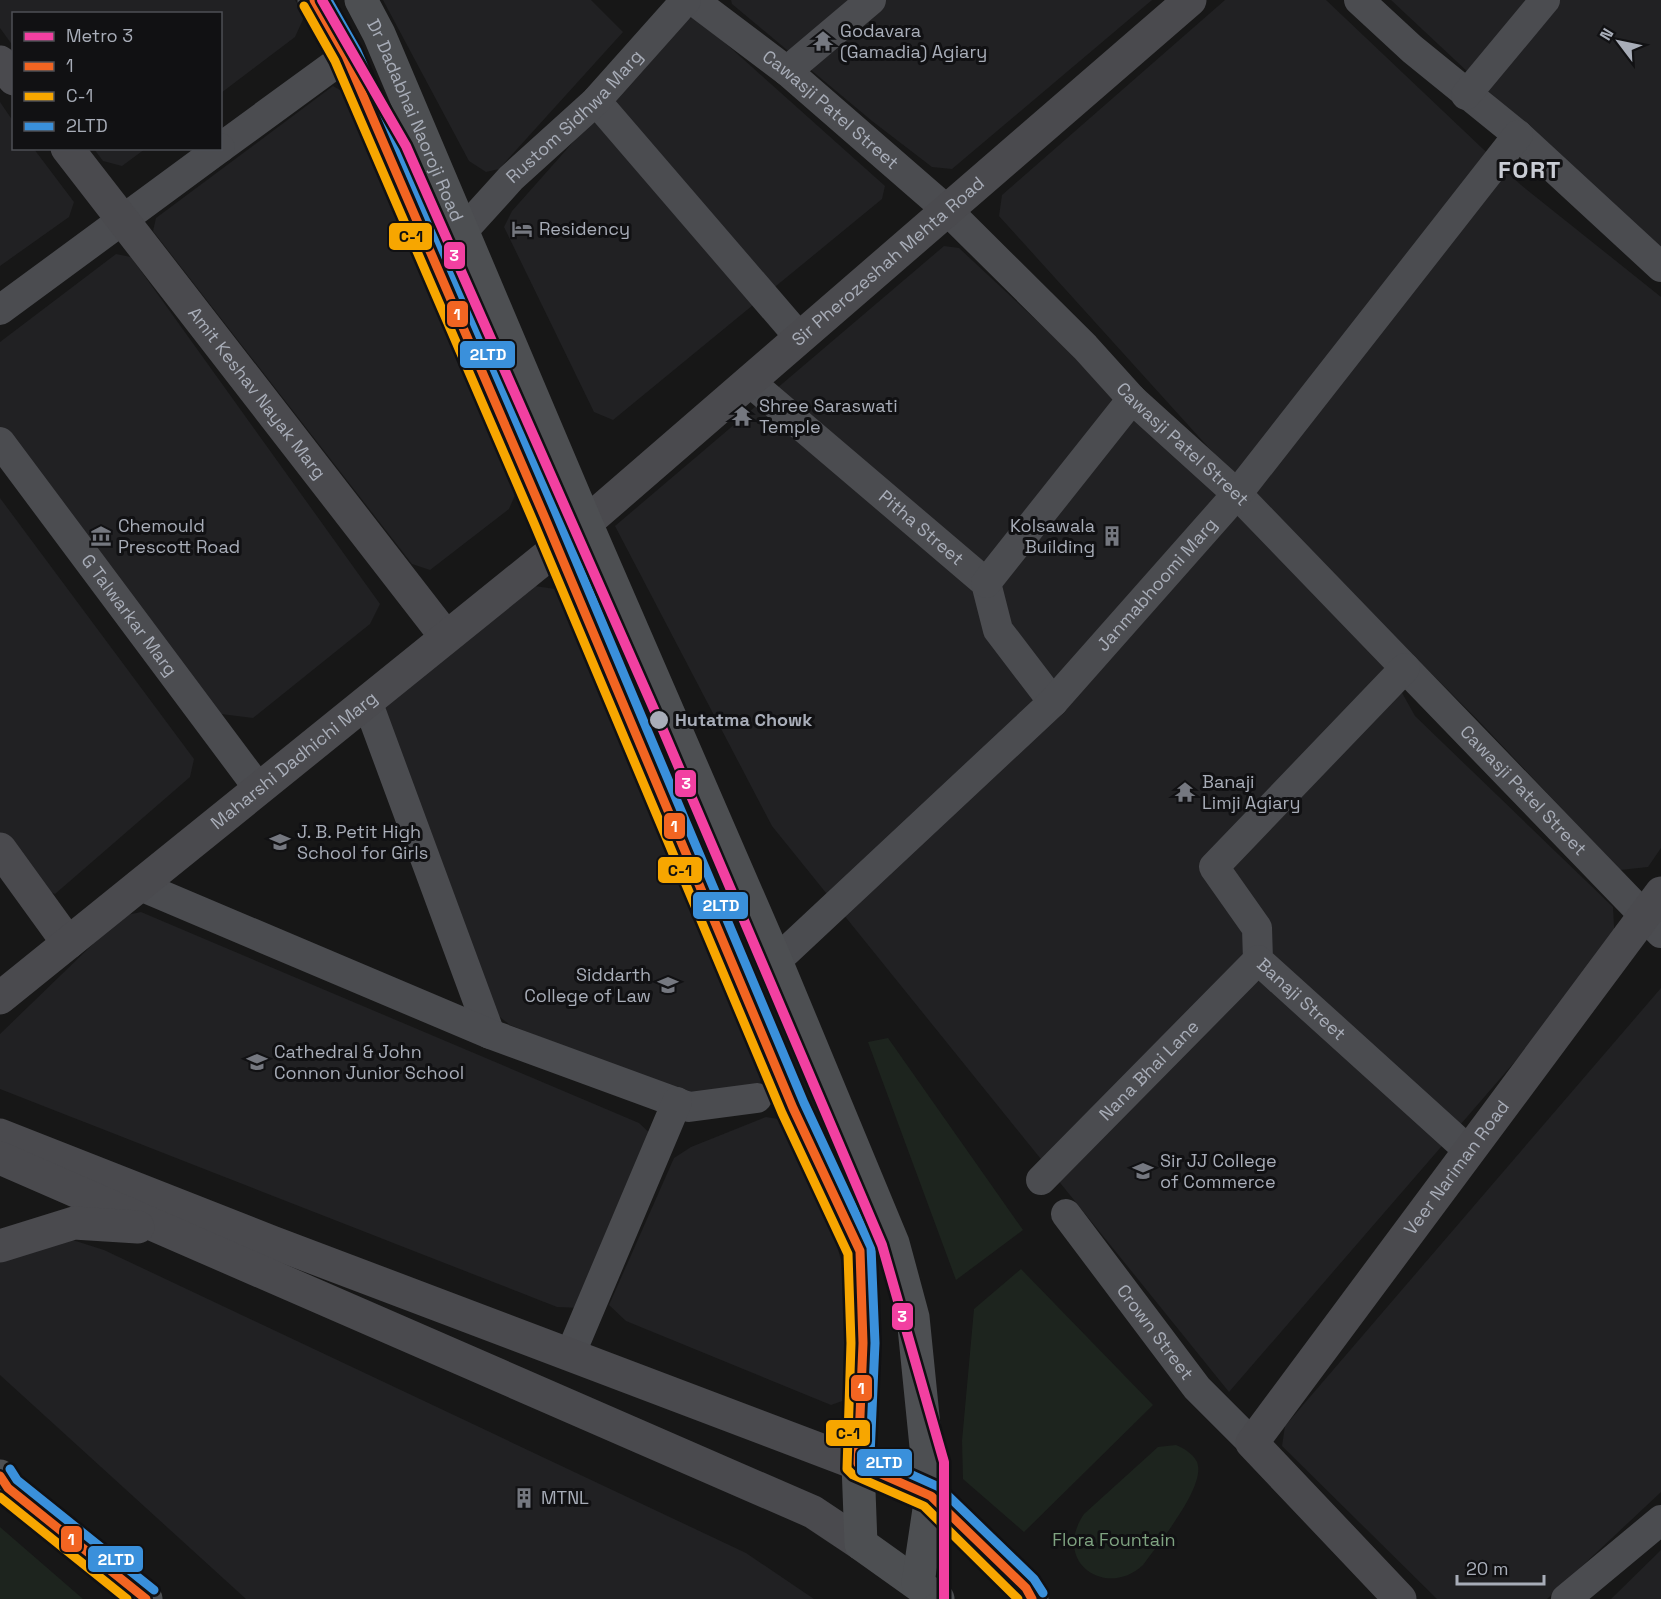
<svg xmlns="http://www.w3.org/2000/svg" width="1661" height="1599" viewBox="0 0 1661 1599" font-family="'Space Grotesk',sans-serif">
  <style>
    .built { fill: #212123 }
    .green { fill: #1d241e }
    .lines { fill: none; stroke-linecap: round; stroke-linejoin: round }
    .street { stroke: #4b4c50; stroke-width: 30 }
    .secondary { stroke: #4a4a4e; stroke-width: 33 }
    .primary { stroke: #4d4f52; stroke-width: 33 }
    .bus-1-casing { stroke: #111113; stroke-width: 14 }
    .bus-2-casing { stroke: #111113; stroke-width: 14 }
    .bus-3-casing { stroke: #111113; stroke-width: 14 }
    .bus-1 { stroke: #f26522; stroke-width: 9 }
    .bus-2 { stroke: #f7a600; stroke-width: 9 }
    .bus-3 { stroke: #3a90db; stroke-width: 9 }
    .metro-1-casing { stroke: #111113; stroke-width: 15 }
    .metro-1 { stroke: #f240a1; stroke-width: 10 }
    .stop-dot { fill: #a8adb8; stroke: #111113; stroke-width: 2 }
    .labels { text-anchor: middle; stroke-width: 6; stroke-linejoin: round; paint-order: stroke }
    .poi-label { font-size: 18px; fill: #a8adb8; stroke: #111113; text-anchor: start }
    .street-label { font-size: 18px; fill: #a8adb8; stroke: #111113 }
    .stop-label { font-size: 18px; font-weight: bold; fill: #a8adb8; stroke: #111113; text-anchor: start }
    .park-label { font-size: 18px; fill: #7fa381; stroke: #111113 }
    .district-label { font-size: 24px; font-weight: bold; letter-spacing: 1.5px; fill: #c9ccd4; stroke: #111113 }
    .line-badge { stroke: #111113; stroke-width: 2 }
    .badge-label { font-size: 16px; text-anchor: middle; font-weight: bold; fill: #fff }
    .pale-badge-label { font-size: 16px; text-anchor: middle; font-weight: bold; fill: #111 }
  </style>
  <rect width="100%" height="100%" fill="#171717"/>
  <!-- built -->
  <path class="built" d="M0,0H295L305,15L295,37L221,93L220,14H14L13,46L0,28Z
    M383,0H591L623,32L499,169L486,172L469,161Z
    M731,0H1152L952,169L932,167L872,121L732,4Z
    M1225,0H1326L1521,185L1661,297V848L1648,867L1620,870L1476,718L1246,489L999,216L1002,195Z
    M1391,0H1661V253Z
    M695,16L885,186L882,199L613,420L594,412L504,227L512,211L677,25Z
    M333,86L347,94L516,493L509,509L430,570L412,564L153,231L156,218Z
    M0,102L13,121L14,148L34,149L74,202L69,217L0,266Z
    M94,149H145L122,166L103,161Z
    M944,246L959,248L1229,500L1387,666L1415,716L1613,907L1615,946L1229,1392L772,826L615,526Z
    M116,254L131,257L380,604L370,624L253,718L221,714L0,427V342Z
    M0,498L194,759L190,777L55,894L34,885L0,839Z
    M535,586L555,589L763,1068L760,1083L723,1097L693,1098L510,1025L496,1014L385,720V701Z
    M141,912L639,1123L658,1141L581,1308L557,1307L0,1089V1034L122,916Z
    M1661,988V1492L1547,1599H1437L1282,1446L1285,1426Z
    M766,1117L778,1119L836,1242L855,1311L859,1395L831,1405L626,1321L609,1305L674,1158L691,1147Z
    M60,1236L104,1250L746,1553L814,1599H246L0,1375V1261Z
    M1661,1550V1599H1611Z"/>
  <!-- green -->
  <path class="green" d="M888,1038L1023,1230L956,1280L868,1042Z
    M1021,1269L1153,1405L1024,1532L963,1479L962,1441L974,1309Z
    M1176,1445C1185,1449 1192,1453 1197,1462C1207,1486 1158,1544 1143,1565C1107,1599 1051,1563 1084,1514L1158,1447Z
    M0,1527L83,1599H0Z"/>
  <g class="lines">
    <!-- street -->
    <g class="street">
      <path id="s1" d="M693,0L787,71L948,211L1085,347L1132,399L1237,494L1661,933"/>
      <path d="M1359,0L1412,49L1518,135L1661,267"/>
      <path d="M787,71L871,0"/>
      <path d="M1466,95L1545,0"/>
      <path d="M596,101L800,338"/>
      <path d="M220,148L346,56"/>
      <path id="s2" d="M463,231L511,178L596,101L686,0"/>
      <path d="M0,310L220,148"/>
      <path id="s3" d="M750,382L986,583L998,630L1053,702"/>
      <path id="s4" d="M0,442L259,789"/>
      <path d="M986,583L1132,399"/>
      <path id="s5" d="M1405,668L1214,867L1257,928L1258,960L1469,1151"/>
      <path d="M367,701L490,1034"/>
      <path d="M138,885L490,1034L689,1107L757,1098"/>
      <path id="s6" d="M776,961L1053,702L1237,494L1518,135"/>
      <path id="s7" d="M1041,1180L1258,960"/>
      <path id="s8" d="M1066,1214L1197,1388L1252,1443"/>
      <path d="M570,1355L677,1102"/>
      <path d="M1566,1599L1661,1520"/>
    </g>
    <!-- secondary -->
    <g class="secondary">
      <path d="M0,62L14,79"/>
      <path id="s9" d="M67,148L446,637"/>
      <path d="M0,849L68,943"/>
      <path id="s10" d="M0,998L557,548L1190,0"/>
      <path d="M0,1135L272,1242L858,1464"/>
      <path d="M0,1158L813,1512L861,1544"/>
      <path d="M0,1246L74,1223L138,1227"/>
      <path id="s11" d="M1400,1599L1252,1443L1661,893"/>
    </g>
    <!-- primary -->
    <g class="primary">
      <path d="M314,0L346,56L545,518L793,1108L860,1251L863,1343L858,1464L861,1544L938,1599"/>
      <path id="s12" d="M361,0L379,34L586,523L776,961L893,1243L913,1317L931,1496L918,1583"/>
      <path d="M858,1464L931,1496L1026,1588L1032,1599"/>
      <path d="M0,1476L8,1488L146,1599"/>
    </g>
    <!-- bus-1 casing -->
    <g class="bus-1-casing">
      <path id="bus-1" d="M314,0L346,56L545,518L793,1108L860,1251L863,1343L858,1464L931,1496L1026,1588L1032,1599
        M0,1476L8,1488L146,1599"/>
    </g>
    <!-- bus-2 casing -->
    <g class="bus-2-casing">
      <path id="bus-2" d="M304,6L335,61L534,523L782,1113L848,1254L851,1343L847,1469L853,1475L924,1506L1018,1599
        M0,1497L127,1599"/>
    </g>
    <!-- bus-3 casing -->
    <g class="bus-3-casing">
      <path id="bus-3" d="M328,0L357,51L556,513L804,1103L871,1247L875,1343L870,1456L939,1487L1034,1579L1043,1593
        M10,1469L17,1480L154,1590"/>
    </g>
    <!-- bus-1 -->
    <use href="#bus-1" class="bus-1"/>
    <!-- bus-2 -->
    <use href="#bus-2" class="bus-2"/>
    <!-- bus-3 -->
    <use href="#bus-3" class="bus-3"/>
    <!-- metro-1 casing -->
    <g class="metro-1-casing">
      <path id="metro-1" d="M322,0L406,146L660,723L882,1245L944,1462V1599"/>
    </g>
    <!-- metro-1 -->
    <use href="#metro-1" class="metro-1"/>
  </g>
  <!-- icons -->
  <defs>
    <g id="temple-bare" transform="scale(1.62)"><path d="M0-6L5-2H3V0L6.5 2.5H4V6H1.5V3h-3V6H-4V2.5H-6.5L-3 0V-2H-5Z" fill="#757880" stroke="#111113" stroke-width="2.5" paint-order="stroke"/></g>
    <g id="hotel-bare" transform="scale(1.62)"><path d="M-6-4.5h1.5V1H6V5H4.5V3h-9V5H-6ZM-4 0a1.8 1.8 0 1 1 3.6 0ZM.5 0V-2.5h3Q6-2.5 6 0Z" fill="#757880" stroke="#111113" stroke-width="2.5" paint-order="stroke"/></g>
    <g id="museum-bare" transform="scale(1.62)"><path d="M0-6L6-3V-2H-6V-3ZM-5-1h2V3h-2ZM-1-1h2V3h-2ZM3-1h2V3H3ZM-6 4H6V6H-6Z" fill="#757880" stroke="#111113" stroke-width="2.5" paint-order="stroke"/></g>
    <g id="building-bare" transform="scale(1.62)"><path d="M-4-6H4V6H1V3H-1V6H-4ZM-2.5-4.3h1.7v1.8h-1.7ZM.8-4.3h1.7v1.8H.8ZM-2.5-1h1.7V.8h-1.7ZM.8-1h1.7V.8H.8Z" fill="#757880" stroke="#111113" stroke-width="2.5" paint-order="stroke"/></g>
    <g id="school-bare" transform="scale(1.62)"><path d="M0-5L7-2L0 1L-7-2ZM-4 1L0 2.5L4 1V4Q0 6-4 4Z" fill="#757880" stroke="#111113" stroke-width="2.5" paint-order="stroke"/></g>
    <g id="university-bare" transform="scale(1.62)"><path d="M0-5L7-2L0 1L-7-2ZM-4 1L0 2.5L4 1V4Q0 6-4 4Z" fill="#757880" stroke="#111113" stroke-width="2.5" paint-order="stroke"/></g>
  </defs>
  <g fill-rule="evenodd">
    <use href="#temple-bare" x="823" y="41"/>
    <use href="#hotel-bare" x="522" y="229"/>
    <use href="#temple-bare" x="742" y="416"/>
    <use href="#museum-bare" x="101" y="536"/>
    <use href="#building-bare" x="1112" y="536"/>
    <use href="#temple-bare" x="1185" y="792"/>
    <use href="#school-bare" x="280" y="842"/>
    <use href="#university-bare" x="668" y="985"/>
    <use href="#school-bare" x="257" y="1062"/>
    <use href="#university-bare" x="1143" y="1171"/>
    <use href="#building-bare" x="524" y="1498"/>
  </g>
  <!-- markers -->
  <circle class="stop-dot" cx="659" cy="720" r="10"/>
  <g class="labels">
    <!-- poi labels -->
    <g class="poi-label">
      <text x="840" y="37">Godavara<tspan x="840" dy="21">(Gamadia) Agiary</tspan></text>
      <text x="539" y="235">Residency</text>
      <text x="759" y="412">Shree Saraswati<tspan x="759" dy="21">Temple</tspan></text>
      <text x="118" y="532">Chemould<tspan x="118" dy="21">Prescott Road</tspan></text>
      <text x="1095" y="532" text-anchor="end">Kolsawala<tspan x="1095" dy="21">Building</tspan></text>
      <text x="1202" y="788">Banaji<tspan x="1202" dy="21">Limji Agiary</tspan></text>
      <text x="297" y="838">J. B. Petit High<tspan x="297" dy="21">School for Girls</tspan></text>
      <text x="651" y="981" text-anchor="end">Siddarth<tspan x="651" dy="21">College of Law</tspan></text>
      <text x="274" y="1058">Cathedral &amp; John<tspan x="274" dy="21">Connon Junior School</tspan></text>
      <text x="1160" y="1167">Sir JJ College<tspan x="1160" dy="21">of Commerce</tspan></text>
      <text x="541" y="1504">MTNL</text>
    </g>
    <!-- street labels -->
    <g class="street-label">
      <text dy="6" stroke="none"><textPath href="#s1" startOffset="176">Cawasji Patel Street</textPath></text>
      <text dy="6" stroke="none"><textPath href="#s2" startOffset="160">Rustom Sidhwa Marg</textPath></text>
      <text dy="6" stroke="none"><textPath href="#s12" startOffset="132">Dr Dadabhai Naoroji Road</textPath></text>
      <text dy="6" stroke="none"><textPath href="#s10" startOffset="1154">Sir Pherozeshah Mehta Road</textPath></text>
      <text dy="6" stroke="none"><textPath href="#s9" startOffset="310">Amit Keshav Nayak Marg</textPath></text>
      <text dy="6" stroke="none"><textPath href="#s1" startOffset="662">Cawasji Patel Street</textPath></text>
      <text dy="6" stroke="none"><textPath href="#s3" startOffset="225">Pitha Street</textPath></text>
      <text dy="6" stroke="none"><textPath href="#s6" startOffset="536">Janmabhoomi Marg</textPath></text>
      <text dy="6" stroke="none"><textPath href="#s4" startOffset="216">G Talwarkar Marg</textPath></text>
      <text dy="6" stroke="none"><textPath href="#s10" startOffset="378">Maharshi Dadhichi Marg</textPath></text>
      <text dy="6" stroke="none"><textPath href="#s1" startOffset="1148">Cawasji Patel Street</textPath></text>
      <text dy="6" stroke="none"><textPath href="#s5" startOffset="441">Banaji Street</textPath></text>
      <text dy="6" stroke="none"><textPath href="#s7" startOffset="154">Nana Bhai Lane</textPath></text>
      <text dy="6" stroke="none"><textPath href="#s11" startOffset="558">Veer Nariman Road</textPath></text>
      <text dy="6" stroke="none"><textPath href="#s8" startOffset="148">Crown Street</textPath></text>
    </g>
    <!-- stop labels -->
    <g class="stop-label">
      <text x="675" y="726">Hutatma Chowk</text>
    </g>
    <!-- park labels -->
    <g class="park-label">
      <text x="1114" y="1546">Flora Fountain</text>
    </g>
    <!-- district labels -->
    <g class="district-label">
      <text x="1530" y="178">FORT</text>
    </g>
  </g>
  <g class="line-badge">
    <rect x="388" y="222" width="45" height="29" rx="6" fill="#f7a600"/>
    <rect x="443" y="241" width="23" height="29" rx="6" fill="#f240a1"/>
    <rect x="446" y="300" width="23" height="28" rx="6" fill="#f26522"/>
    <rect x="459" y="340" width="57" height="29" rx="6" fill="#3a90db"/>
    <rect x="674" y="769" width="23" height="29" rx="6" fill="#f240a1"/>
    <rect x="663" y="812" width="23" height="28" rx="6" fill="#f26522"/>
    <rect x="657" y="856" width="46" height="28" rx="6" fill="#f7a600"/>
    <rect x="692" y="891" width="57" height="29" rx="6" fill="#3a90db"/>
    <rect x="891" y="1302" width="23" height="29" rx="6" fill="#f240a1"/>
    <rect x="850" y="1374" width="23" height="28" rx="6" fill="#f26522"/>
    <rect x="825" y="1419" width="46" height="28" rx="6" fill="#f7a600"/>
    <rect x="856" y="1448" width="57" height="29" rx="6" fill="#3a90db"/>
    <rect x="60" y="1525" width="23" height="28" rx="6" fill="#f26522"/>
    <rect x="87" y="1545" width="57" height="28" rx="6" fill="#3a90db"/>
  </g>
  <g class="badge-label">
    <text x="454" y="261">3</text>
    <text x="457" y="320">1</text>
    <text x="488" y="360">2LTD</text>
    <text x="686" y="789">3</text>
    <text x="674" y="832">1</text>
    <text x="721" y="911">2LTD</text>
    <text x="902" y="1322">3</text>
    <text x="861" y="1394">1</text>
    <text x="884" y="1468">2LTD</text>
    <text x="71" y="1545">1</text>
    <text x="116" y="1565">2LTD</text>
  </g>
  <g class="pale-badge-label">
    <text x="411" y="242">C-1</text>
    <text x="680" y="876">C-1</text>
    <text x="848" y="1439">C-1</text>
  </g>
  <!-- legend -->
  <rect x="12" y="12" width="210" height="138" fill="#111113" stroke="#4d4f55" stroke-width="1.5"/>
  <rect x="24" y="32" width="30" height="9" fill="#f240a1" stroke="#4d4f55" stroke-width="1.5"/>
  <text x="66" y="42" font-size="18" fill="#a8adb8">Metro 3</text>
  <rect x="24" y="62" width="30" height="9" fill="#f26522" stroke="#4d4f55" stroke-width="1.5"/>
  <text x="66" y="72" font-size="18" fill="#a8adb8">1</text>
  <rect x="24" y="92" width="30" height="9" fill="#f7a600" stroke="#4d4f55" stroke-width="1.5"/>
  <text x="66" y="102" font-size="18" fill="#a8adb8">C-1</text>
  <rect x="24" y="122" width="30" height="9" fill="#3a90db" stroke="#4d4f55" stroke-width="1.5"/>
  <text x="66" y="132" font-size="18" fill="#a8adb8">2LTD</text>
  <!-- north arrow -->
  <g transform="translate(1619 42) rotate(302)" stroke="#111113" stroke-width="4.5" paint-order="stroke">
  <path d="M0-4.5L10 22L0 15L-10 22Z" fill="#a8adb8"/>
  <text y="-9" font-size="16" font-weight="bold" text-anchor="middle" fill="#a8adb8">N</text>
  </g>
  <!-- scale -->
  <path d="M1457 1575v9h87v-9" fill="none" stroke="#a8adb8" stroke-width="3"/>
  <text x="1466" y="1575" font-size="18" fill="#a8adb8" stroke="#111113" stroke-width="4.5" paint-order="stroke">20 m</text>
</svg>
